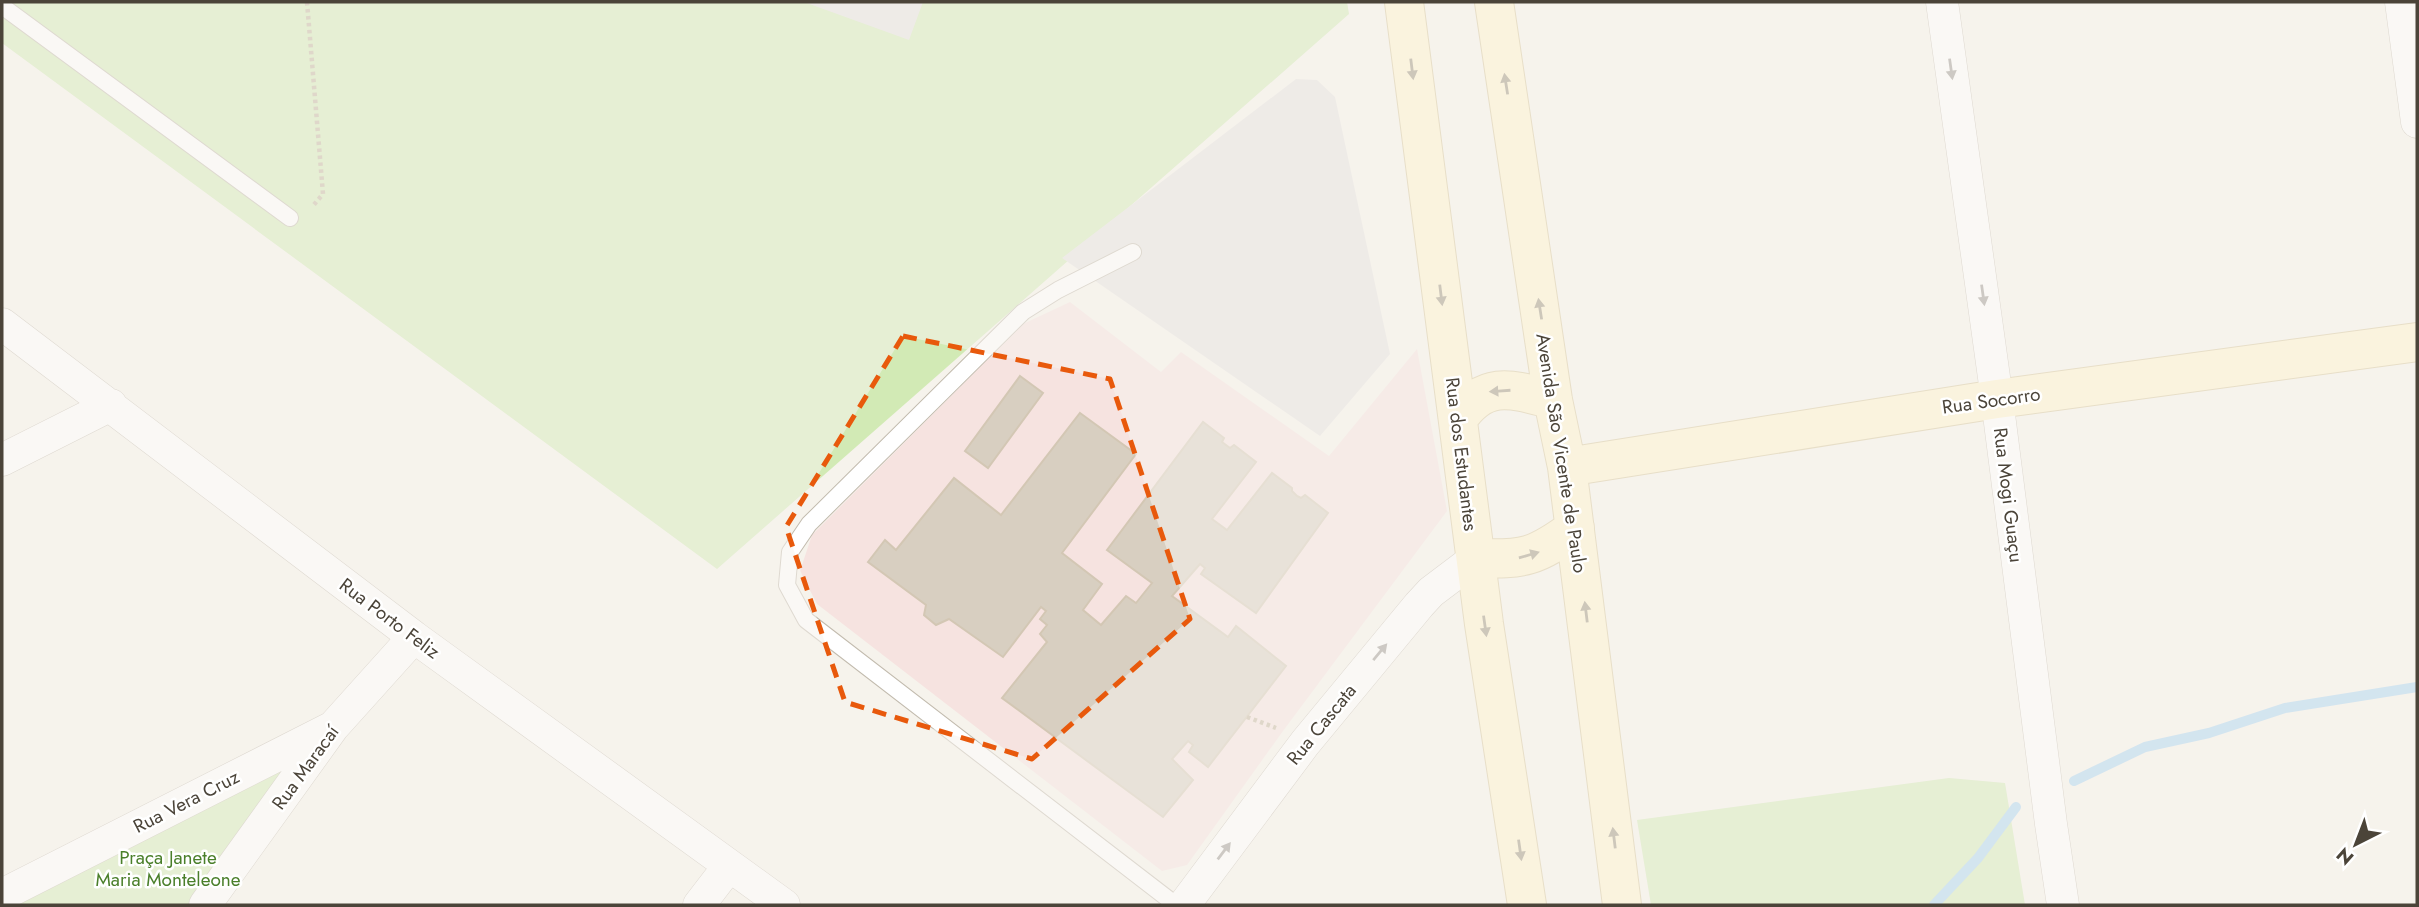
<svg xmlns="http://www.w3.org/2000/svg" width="2419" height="907" viewBox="0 0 2419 907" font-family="Jost,sans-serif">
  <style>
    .medical { fill: #f6e3e0; fill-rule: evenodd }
    .green { fill: #d2eab5 }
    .parking { fill: #e5e3e0 }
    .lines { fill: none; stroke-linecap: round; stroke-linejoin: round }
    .stream { stroke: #a9d4f2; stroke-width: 10 }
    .building { fill: #d8cfc1; stroke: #d3c7b4; stroke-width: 2 }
    .lane-casing { stroke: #c2bbae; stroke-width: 18 }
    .street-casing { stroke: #c2bbae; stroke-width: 33 }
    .secondary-casing { stroke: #d6c79b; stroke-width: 40 }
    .path { stroke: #c4b79f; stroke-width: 4.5; stroke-dasharray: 3.5 3.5; stroke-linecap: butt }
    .lane { stroke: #fff; stroke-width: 16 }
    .street { stroke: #fff; stroke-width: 32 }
    .secondary { stroke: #fff3cd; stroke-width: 38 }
    .oneway { fill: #9c937c }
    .oneway2 { fill: #9c9892 }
    .marked { fill: none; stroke: #e8590c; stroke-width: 5; stroke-dasharray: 14 9; stroke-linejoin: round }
    .labels { text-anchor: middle; stroke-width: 5; stroke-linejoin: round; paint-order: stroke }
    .street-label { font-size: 19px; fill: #4b4439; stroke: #fff }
    .park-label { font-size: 19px; fill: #4a7f2a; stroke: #fff }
  </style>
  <rect width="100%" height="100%" fill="#f6f3ec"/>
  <!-- medical -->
  <path class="medical" d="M1070,302L1161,372L1181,352L1329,456L1417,349L1447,511L1283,731L1187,865L1162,871L817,604L800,571L812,535L1023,324ZM1020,377L1043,393L988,468L965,451ZM1080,413L1136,454L1062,553L1102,584L1083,610L1101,625L1126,596L1136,603L1152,583L1107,549L1203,423L1224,437L1222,442L1230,448L1234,445L1256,462L1212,519L1227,530L1272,473L1292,488V491L1297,496L1301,498L1305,495L1328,513L1256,613L1201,574L1205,568L1200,564L1172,596L1228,637L1236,626L1286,666L1208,766L1189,752L1193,745L1188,741L1172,759L1193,780L1162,817L1003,699L1047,642L1040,634L1047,625L1046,611L1041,607L1003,657L949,619L936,625L924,615L926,605L868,562L885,540L896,550L954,478L1001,515Z"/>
  <!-- green -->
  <path class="green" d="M2,2H1347L1349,14L717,569L2,43Z
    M297,756L189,905H18Z
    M1949,778L2005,783L2025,905H1651L1637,820Z"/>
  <!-- parking -->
  <path class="parking" d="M804,2H923L909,40Z
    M1296,79L1317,80L1335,97L1390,354L1320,436L1062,258Z"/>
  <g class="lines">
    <!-- stream -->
    <path class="stream" d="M2074,781L2145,747L2209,733L2285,708L2417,687
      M1934,905L1978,858L2016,807"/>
  </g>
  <!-- building -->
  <path class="building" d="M1020,376L1043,393L988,468L965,451Z
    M1080,413L1136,454L1062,553L1102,584L1083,610L1101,625L1126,596L1136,603L1152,583L1107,550L1203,422L1224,438L1222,442L1230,448L1234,445L1256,462L1212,519L1227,530L1272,473L1292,488V491L1297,496L1301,498L1305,495L1328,513L1256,613L1201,574L1205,568L1200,564L1172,596L1228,637L1236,626L1286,666L1208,767L1189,752L1193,745L1188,741L1172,759L1193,780L1163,817L1002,698L1047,642L1040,634L1047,625L1040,619L1046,611L1041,607L1003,657L949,619L936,625L924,615L926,605L868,562L885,540L896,550L954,478L1001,515Z"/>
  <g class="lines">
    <!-- lane casing -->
    <g class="lane-casing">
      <path id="lane" d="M2,6L290,218
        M1133,252L1058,290L1023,312L809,524L790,552L787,585L806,620L1176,905"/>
    </g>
    <!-- street casing -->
    <g class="street-casing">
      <path id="street" d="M1942,2L1997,399L2051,824L2063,905
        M2401,2L2417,122
        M2,324L414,637L784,905
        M2,460L111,405
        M2,895L333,727
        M205,905L333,727L414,637
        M699,905L729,866
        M1184,905L1305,743L1419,605L1431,592L1476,558"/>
    </g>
    <!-- secondary casing -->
    <g class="secondary-casing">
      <path id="secondary" d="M1404,2L1484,624L1527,905
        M1494,2L1553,400L1567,467L1622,905
        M1458,419C1485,379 1512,389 1553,400
        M1567,467L1997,399L2417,342
        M1476,558C1524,560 1536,557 1575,528"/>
    </g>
    <!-- path -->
    <path class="path" d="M307,2L323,194L312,207
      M1247,717L1276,728"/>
    <!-- lane -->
    <use href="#lane" class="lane"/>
    <!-- street -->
    <use href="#street" class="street"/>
    <!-- secondary -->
    <use href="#secondary" class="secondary"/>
  </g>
  <!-- one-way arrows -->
  <defs><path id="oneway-solid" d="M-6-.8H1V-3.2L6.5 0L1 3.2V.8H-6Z" transform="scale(1.75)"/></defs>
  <g class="oneway">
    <use href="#oneway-solid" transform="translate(1412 69) rotate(83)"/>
    <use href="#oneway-solid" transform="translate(1506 84) rotate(-99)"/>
    <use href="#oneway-solid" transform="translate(1441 295) rotate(83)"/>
    <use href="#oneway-solid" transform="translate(1540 309) rotate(-99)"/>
    <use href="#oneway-solid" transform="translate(1500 391) rotate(176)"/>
    <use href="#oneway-solid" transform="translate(1529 555) rotate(-16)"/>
    <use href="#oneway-solid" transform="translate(1586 612) rotate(-97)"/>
    <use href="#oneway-solid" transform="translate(1485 626) rotate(82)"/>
    <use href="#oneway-solid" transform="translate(1614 838) rotate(-97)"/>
    <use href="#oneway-solid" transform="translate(1520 850) rotate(82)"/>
  </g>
  <g class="oneway2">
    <use href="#oneway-solid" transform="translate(1951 69) rotate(82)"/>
    <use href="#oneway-solid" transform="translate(1983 295) rotate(82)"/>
    <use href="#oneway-solid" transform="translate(1380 652) rotate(-50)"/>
    <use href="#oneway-solid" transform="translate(1224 851) rotate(-53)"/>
  </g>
  <!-- marked area -->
  <path d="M0 0H2419V907H0ZM903,336L1110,379L1190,619L1032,759L845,702L786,527Z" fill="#f6f3ec" fill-opacity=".55" fill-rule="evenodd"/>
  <path class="marked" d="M903,336L1110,379L1190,619L1032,759L845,702L786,527Z"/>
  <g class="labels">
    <!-- street labels -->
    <g class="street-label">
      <text transform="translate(1991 400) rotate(-8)" y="7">Rua Socorro</text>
      <text transform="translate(1562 453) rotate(81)" y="7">Avenida São Vicente de Paulo</text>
      <text transform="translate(1462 454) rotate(83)" y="7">Rua dos Estudantes</text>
      <text transform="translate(2009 495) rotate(83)" y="7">Rua Mogi Guaçu</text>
      <text transform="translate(390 618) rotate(37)" y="7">Rua Porto Feliz</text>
      <text transform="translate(1321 724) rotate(-51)" y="7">Rua Cascata</text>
      <text transform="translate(305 767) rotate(-54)" y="7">Rua Maracaí</text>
      <text transform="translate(186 801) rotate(-27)" y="7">Rua Vera Cruz</text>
    </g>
    <!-- park labels -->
    <g class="park-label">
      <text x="168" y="864">Praça Janete<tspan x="168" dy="22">Maria Monteleone</tspan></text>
    </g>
  </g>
  <!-- border -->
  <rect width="2419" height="907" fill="none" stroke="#4b4439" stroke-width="7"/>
  <!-- north arrow -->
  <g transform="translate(2356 844) rotate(222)" stroke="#ffffff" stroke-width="5" paint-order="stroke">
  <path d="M0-5L12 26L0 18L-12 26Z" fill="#4b4439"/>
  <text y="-10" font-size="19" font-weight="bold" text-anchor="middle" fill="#4b4439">N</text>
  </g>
</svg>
